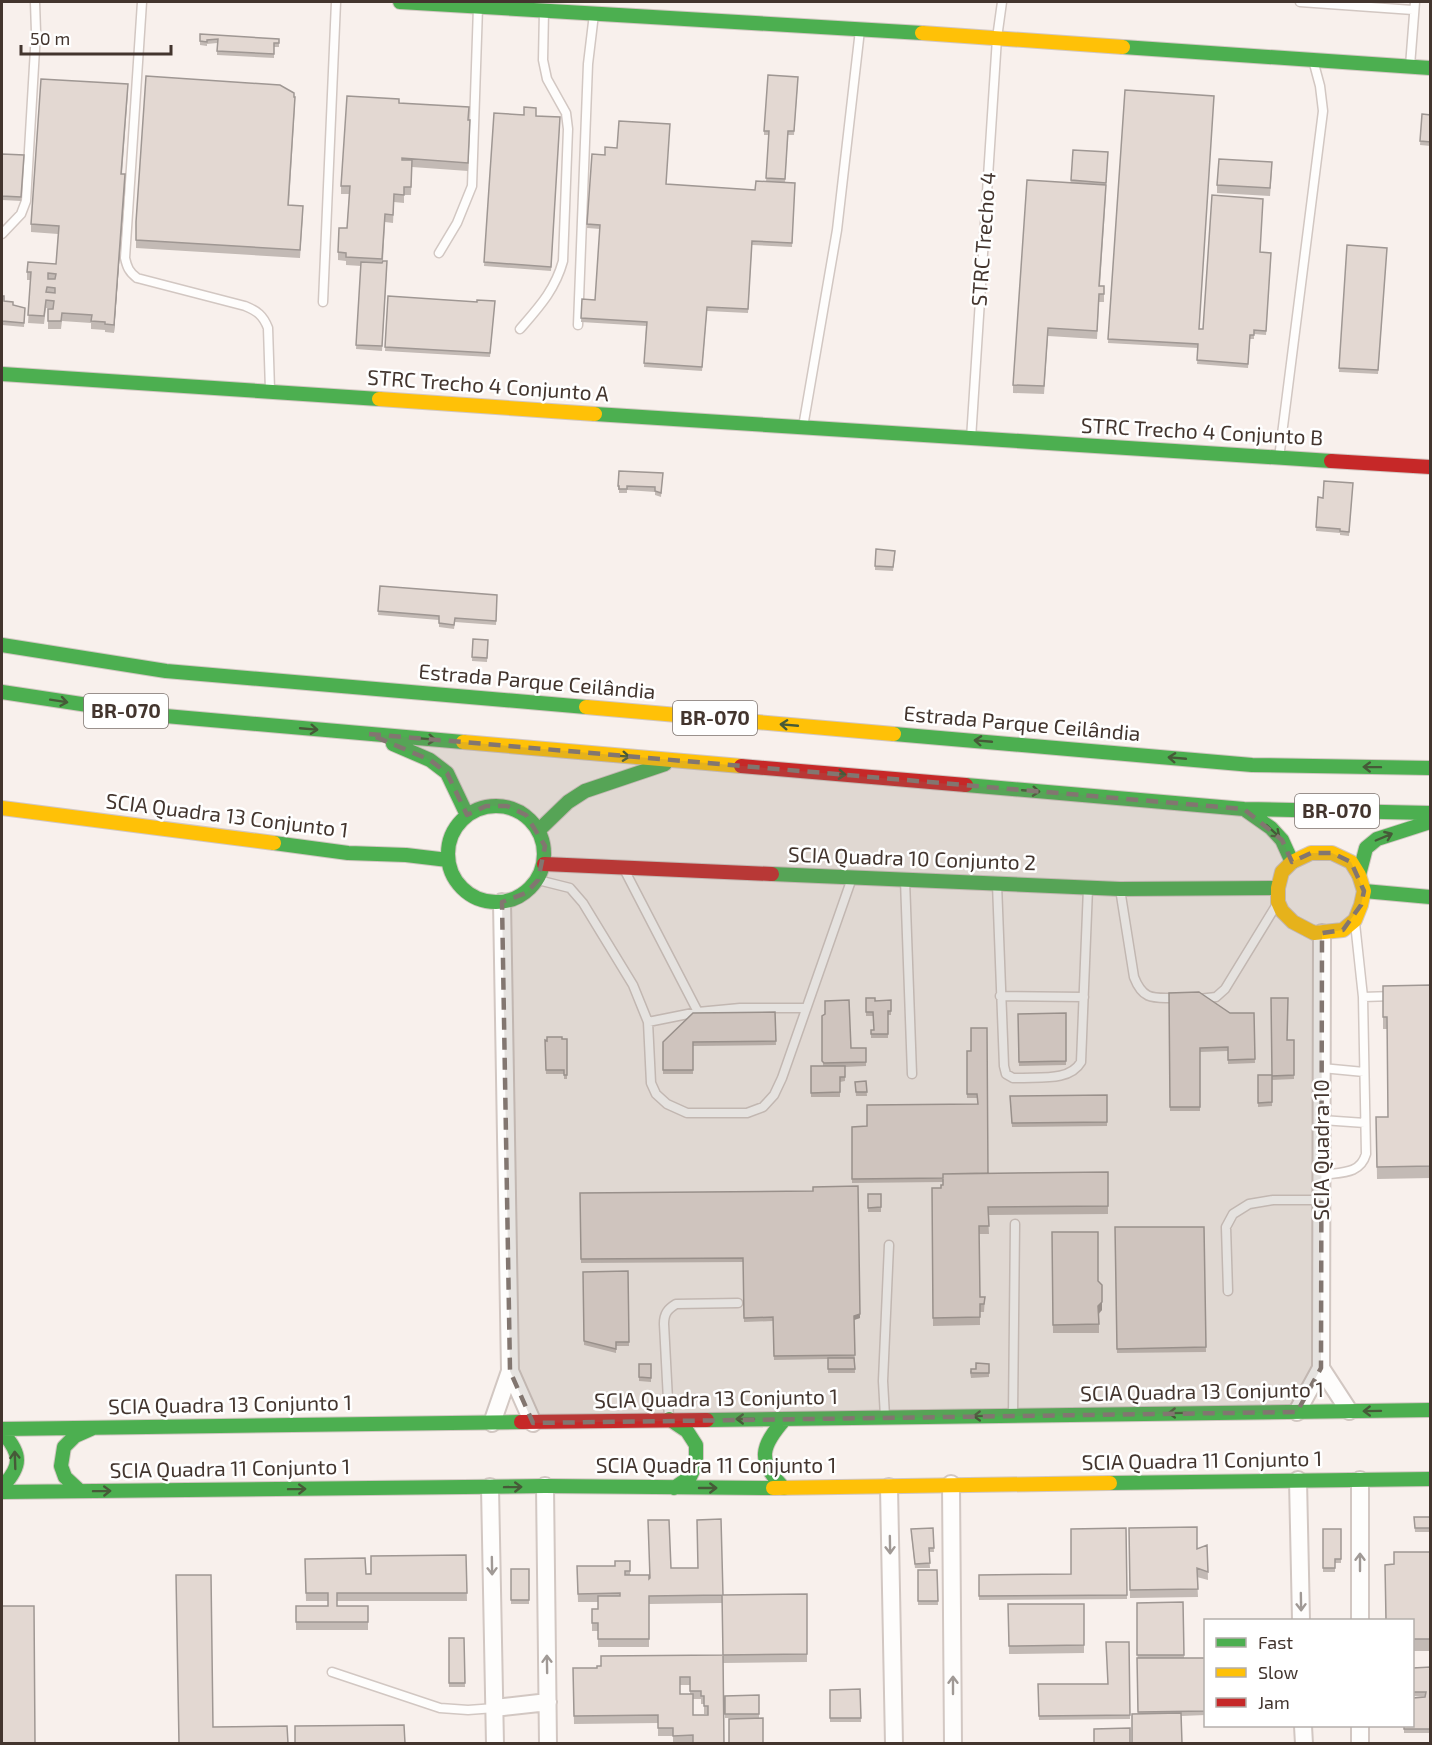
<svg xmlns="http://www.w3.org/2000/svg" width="1432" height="1745" viewBox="0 0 1432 1745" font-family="'Exo 2',sans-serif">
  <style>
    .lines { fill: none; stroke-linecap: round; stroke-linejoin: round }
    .lane-casing { stroke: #d2c7c2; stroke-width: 11 }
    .street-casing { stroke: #d2c7c2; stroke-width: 20 }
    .fast-casing { stroke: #d2c7c2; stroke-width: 16 }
    .slow-casing { stroke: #d2c7c2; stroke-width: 16 }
    .jam-casing { stroke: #d2c7c2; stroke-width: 16 }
    .lane { stroke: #fefdfc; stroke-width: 8 }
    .street { stroke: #fefdfc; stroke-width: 16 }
    .fast { stroke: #4caf50; stroke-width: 14 }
    .slow { stroke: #ffc107; stroke-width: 14 }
    .jam { stroke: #c62828; stroke-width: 14 }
    .wall { fill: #c3bab5; fill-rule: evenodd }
    .shaded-wall { fill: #9f9793 }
    .building { fill: #e3d8d2; stroke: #9f9793; stroke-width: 1.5; fill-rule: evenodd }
    .oneway { stroke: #465a38 }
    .oneway2 { stroke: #a09995 }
    .marked { fill: #827670; fill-opacity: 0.2; stroke: #827670; stroke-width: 4.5; stroke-dasharray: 12 8; stroke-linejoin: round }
    .labels { text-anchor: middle; stroke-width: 5; stroke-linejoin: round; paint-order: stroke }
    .shield { fill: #fff; stroke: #7b726d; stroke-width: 1.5 }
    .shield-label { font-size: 20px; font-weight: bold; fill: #43352e }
    .street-label { font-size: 21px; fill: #43352e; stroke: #fff }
  </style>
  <rect width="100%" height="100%" fill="#f8f0ec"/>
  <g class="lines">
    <!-- lane casing -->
    <g class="lane-casing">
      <path id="lane" d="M142,2L125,258C127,267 129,272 137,278L245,306C257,311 263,315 268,328L270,390
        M1300,2L1413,10
        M1410,66L1415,2
        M2,234L21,214L26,201L36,32L35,2
        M439,253L457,223L472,186L478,7
        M323,302L336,2
        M578,325L588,64L594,14
        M520,329C539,307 555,290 563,261L568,129L566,113L547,79L543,60L544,11
        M803,427L837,230L860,30
        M971,439L997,38L1002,2
        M1279,458L1323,111L1320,86L1313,60
        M625,871L698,1012
        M538,880L570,888L583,903L633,985L648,1022L651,1083L656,1094L667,1104L687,1113H747L763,1107L774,1095L782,1078L852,878
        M905,880L912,1074
        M997,884L1004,1066L1006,1074L1013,1078H1021C1041,1077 1070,1081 1081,1062L1088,888
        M1120,889L1134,977C1144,1003 1156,997 1180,998
        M1000,996L1084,997
        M1363,997L1393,996
        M1199,999L1216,997L1225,989L1277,904
        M648,1022L698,1012L740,1008H806
        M1322,1068L1364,1072
        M1322,1120L1365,1123
        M1322,1175C1340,1172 1360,1175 1366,1154L1363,997L1355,923
        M1228,1291L1226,1227L1233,1214L1249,1204L1273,1200H1322
        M1013,1415L1015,1224
        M885,1417L883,1381L889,1245
        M669,1419L664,1324C664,1313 668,1309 676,1304L738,1303
        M332,1672L440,1708L468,1710L495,1708"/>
    </g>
    <!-- street casing -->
    <g class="street-casing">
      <path id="street" d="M1321,1368L1349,1411
        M510,1371L533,1423
        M1297,1412L1321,1368L1322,933
        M492,1423L510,1371L502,902
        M1298,1480L1301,1620
        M951,1484L953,1744
        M545,1486L548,1744
        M490,1487L495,1744
        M889,1487L894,1744
        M1360,1620V1480
        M495,1708L548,1702
        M1303,1726L1304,1744
        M1360,1744V1726"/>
    </g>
    <!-- fast casing -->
    <g class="fast-casing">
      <path id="fast" d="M400,2L922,33
        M1123,47L1430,68
        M2,374L379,399
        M595,414L1331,461
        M2,645L166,671L586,707
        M2,692L154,715L463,742
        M894,734L1252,765L1430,768
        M393,744L430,760L447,773L467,815
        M966,785L1244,809L1430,813
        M448 854a48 48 0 1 1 96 0a48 48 0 1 1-96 0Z
        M1244,809L1271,828L1282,840L1292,862
        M539,830L568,802L585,791L665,764
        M274,843L348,853L406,855L448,860
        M772,874L1120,889L1278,888
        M1359,875L1366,848L1377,839L1430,822
        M1364,891L1430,897
        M669,1419L687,1431L696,1445V1464L690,1477L674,1488
        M707,1420L1430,1410
        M2,1429L521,1422
        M2,1432C22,1454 22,1466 2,1487
        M1110,1483L1430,1479
        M784,1488C756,1461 761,1446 785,1419
        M80,1491L65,1477L61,1466L64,1447L75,1436L93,1428
        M2,1492L545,1486L773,1488"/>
    </g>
    <!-- slow casing -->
    <g class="slow-casing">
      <path id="slow" d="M922,33L1123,47
        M379,399L595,414
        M586,707L894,734
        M463,742L741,766
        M2,808L274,843
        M1311,853H1332L1351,862L1359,875L1364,891L1361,905L1355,920L1343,930L1314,933L1293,922L1282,911L1278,902V888L1282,872L1292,862Z
        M773,1488L1110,1483"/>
    </g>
    <!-- jam casing -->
    <g class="jam-casing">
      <path id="jam" d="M1331,461L1430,467
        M741,766L966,785
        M544,864L772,874
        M521,1422L707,1420"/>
    </g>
    <!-- lane -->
    <use href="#lane" class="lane"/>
    <!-- street -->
    <use href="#street" class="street"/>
    <!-- fast -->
    <use href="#fast" class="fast"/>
    <!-- slow -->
    <use href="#slow" class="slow"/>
    <!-- jam -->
    <use href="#jam" class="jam"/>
  </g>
  <!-- wall -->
  <path class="wall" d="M200,34L279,39V47H274V58L217,55V43L207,44V46L200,45Z
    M798,81L794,135H788L785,183H795L792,247L752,245L748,313L707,311L702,371L644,367L646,326L581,322L582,299L595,300L600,229L587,228L592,154L666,184L755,190L766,182L769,135H764V131Z
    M1125,90L1199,329H1203L1260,252L1271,253L1266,335L1254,334V339H1250L1248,368L1197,364L1198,348L1108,343Z
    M128,92L122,174L125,183L114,333L105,332V330L91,329V323L62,321L61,329H48V321L53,309L46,308L44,324L28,323L31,280H27V272L56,264L58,234L31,232V224Z
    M294,97L295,105L289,205L303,214L300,258L136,248V222Z
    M399,103L469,120L470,128L468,171L412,167L411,195H404V203L394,202L393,223L385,222L383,261L387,266L382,351L356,349L361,266L346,265V261L338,260V252L347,228L349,194H341V186Z
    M494,113L560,117L551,271L484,266Z
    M1422,114L1431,115V146L1420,145Z
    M1108,152L1106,185V194L1100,286H1104V302H1099L1097,339L1048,336L1044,394L1013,393V385L1071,180Z
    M2,154L24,155L21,201L2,200Z
    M1272,170L1270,196L1217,193V185Z
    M1347,245L1387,248L1378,374L1339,372Z
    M2,296L4,301L13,305L25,308L24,327L2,325Z
    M388,296L477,302L495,301L490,357L385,351Z
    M619,471L663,473L661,497L655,495V492L627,490V493H619V490H618Z
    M1353,483L1349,536L1340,535V533L1316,531L1318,497L1323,498Z
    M895,555L893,571L875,570V566Z
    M380,586L497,595L496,625L455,622L454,629L439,627V620L378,615Z
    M473,639L488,640L487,662L472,661Z
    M1431,985V1178L1377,1179L1376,1117H1388L1387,1029H1383V986Z
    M1169,993L1230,1013H1254L1255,1063L1228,1064V1051L1200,1052V1111H1170Z
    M866,998L875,1001L891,1000V1015H888V1038H871V1030H874L873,1016H866Z
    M775,1012L776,1045L693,1046V1074H663V1042Z
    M1066,1013V1065L1019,1066L1018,1014Z
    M822,1016L851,1048H866V1066L845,1067V1081L840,1082V1097H811V1066H823Z
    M567,1039V1079H564V1074H546L545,1040Z
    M1287,1040H1294V1079L1272,1080V1106L1258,1107V1075H1272Z
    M967,1051H971L988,1173L1108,1172V1214L988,1215L989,1234H979L980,1297H985L984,1312H980V1325L933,1326L932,1188H941L943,1185V1182L852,1183V1127L867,1126L978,1104L977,1098H967Z
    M866,1081L867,1096H856L855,1082Z
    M1107,1095V1126L1012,1127L1010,1096Z
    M813,1191L860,1318L854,1320L855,1373H828V1359L774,1360L773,1321L744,1322L743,1262L581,1263L580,1193Z
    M868,1194H881V1212H868Z
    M1115,1227H1204L1206,1352L1117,1353Z
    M1052,1232L1098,1281L1102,1310L1099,1314V1333H1053Z
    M628,1271L629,1346H616V1353L584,1345L583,1272Z
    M639,1364H651V1382L639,1381Z
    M989,1364V1377L971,1378L970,1371Z
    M1414,1517H1431V1532H1415Z
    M933,1528L934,1552H929L930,1568H915L911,1533Z
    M1126,1528L1127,1599L979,1600V1575L1071,1574Z
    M1129,1528L1197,1549L1207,1545L1208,1580L1197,1577L1198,1597L1130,1598Z
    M1323,1529H1341V1563H1335V1572H1323Z
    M1431,1552V1651H1413V1620H1386L1394,1565Z
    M466,1555L467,1601H337V1606H368V1630H296V1606H328V1601H306L305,1559L366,1574Z
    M630,1561V1575L649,1579L671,1568L723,1595L807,1594V1662L723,1663L724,1743H673V1736H658V1723L574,1724L573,1668H597L723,1655L722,1603L649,1604V1647H598V1631H592V1609H598V1602H578L577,1566H615ZM680,1685H690V1694H680ZM693,1699H701V1704H704V1714H708V1715H693Z
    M511,1569H529V1604H511Z
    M918,1570H937L938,1605H918Z
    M1183,1602L1184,1658H1206V1715L1181,1716L1138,1714L1137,1603Z
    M1008,1604H1084V1653L1009,1654Z
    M449,1638H464L465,1687H449Z
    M1129,1642L1130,1719L1039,1720L1038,1684H1108Z
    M1431,1667V1733H1404V1725L1425,1697L1413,1696V1668Z
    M860,1689L861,1722H830V1690Z
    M759,1695V1718H725V1696Z"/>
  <!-- shaded-wall -->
  <path class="shaded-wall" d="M125,174V183L114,333V325Z
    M1102,1302V1310L1098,1314V1306Z
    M860,1314V1318L854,1320V1316Z"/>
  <!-- building -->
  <path class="building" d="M200,34L279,39V43H274V54L217,51L218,39L207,40V42L200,41Z
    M768,75L798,77L794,131H788L785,179L766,178L769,131H764Z
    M146,76L280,85L294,93V97H295L288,205L303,206L300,250L136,240V222Z
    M41,79L128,84L121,174H125L114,325L105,324V322L91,321L92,315L62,313L61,321H48V309H53L54,301L46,300L44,316L28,315L31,272H27L28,262L56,264L59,226L31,224ZM48,273L56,274L55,279H48ZM47,287L55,288V293L46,292Z
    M1125,90L1214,96L1199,329H1203L1212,195L1263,199L1260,252L1271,253L1266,331L1254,330V335H1250L1248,364L1197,360L1198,344L1108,339Z
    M347,96L399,99V103L469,107L468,120H470L468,163L402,158V160H412L411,187H404V195L394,194L393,215L385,214L382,259L346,257V253L338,252L339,228H347L350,186H341Z
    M524,107L536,108V116L560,117L551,267L484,262L494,113L524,115Z
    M1422,114L1431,115V142L1420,141Z
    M619,121L670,124L666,184L755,190L756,181L795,183L792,243L752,241L748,309L707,307L702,367L644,363L647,322L581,318L582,299L595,300L600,225L587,224L592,154L605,155V147L617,148Z
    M1073,150L1108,152L1106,183L1071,180Z
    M2,154L24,155L21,197L2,196Z
    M1219,159L1272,162L1270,188L1217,185Z
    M1027,180L1106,185L1099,286H1104V294H1099L1097,331L1048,328L1044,386L1013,385Z
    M1347,245L1387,248L1378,370L1339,368Z
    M383,261H387L382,346L356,345L361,262L382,263Z
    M2,296H4V301L13,302V305L25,308L24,323L2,321Z
    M388,296L477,302V300L495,301L490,353L385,347Z
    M619,471L663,473L661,493L655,491V487L627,486V489H619V486H618Z
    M1324,481L1353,483L1349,532L1340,531V529L1316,527L1318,497L1323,498Z
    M876,549L895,551L893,567L875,566Z
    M380,586L497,595L496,621L455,618L454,625L439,623V616L378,611Z
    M473,639L488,640L487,658L472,657Z
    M1431,985V1166L1377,1167L1376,1117H1388L1387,1017H1383V986Z
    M1199,992L1230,1013H1254L1255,1059L1228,1060V1047L1200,1048V1107H1170L1169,993Z
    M866,998H875V1001L891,1000V1011H888V1034H871V1030H874L873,1012H866Z
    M1271,998H1288L1287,1040H1294V1075L1272,1076V1102L1258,1103V1075H1272Z
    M849,1000L851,1048H866V1062L824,1063L822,1061V1016L825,1014V1001Z
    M775,1012L776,1041L693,1042V1070H663V1042L693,1013Z
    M1066,1013V1061L1019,1062L1018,1014Z
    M971,1028H987L988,1173L943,1174V1178L852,1179V1127L867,1126V1105L978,1104L977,1094H967V1051H971Z
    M547,1037H562V1039H567V1075H564V1070H546L545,1040L547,1041Z
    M811,1066H845V1077H840V1092L811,1093Z
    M866,1081L867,1092H856L855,1082Z
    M1107,1095V1122L1012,1123L1010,1096Z
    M1108,1172V1206L988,1207L989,1226H979L980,1297H985L984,1304H980V1317L933,1318L932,1188H941V1185H943V1174Z
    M858,1186L860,1314L854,1316L855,1355L774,1356L773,1317L744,1318L743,1258L581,1259L580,1193L813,1191V1187Z
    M868,1194H881V1207L868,1208Z
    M1115,1227H1204L1206,1347L1117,1349Z
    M1052,1232H1098V1281L1102,1285V1302L1098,1306L1099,1324L1053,1325Z
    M628,1271L629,1342H616V1349L584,1341L583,1272Z
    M828,1358H854L855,1369H828Z
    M976,1363L989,1364V1373H971V1369H976Z
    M639,1364H651V1378L639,1377Z
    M1414,1517H1431V1528H1415Z
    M721,1519L723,1595L807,1594V1654L723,1655L724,1743H693V1735L673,1736V1728H658V1715L574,1716L573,1668H597V1666H601V1656L723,1655L722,1595L649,1596V1639H598V1623H592V1609H598V1596H620V1593L578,1594L577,1566H615V1561H630V1571H625V1575H649V1579L650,1578L648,1520H669L671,1568H698L697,1520ZM680,1677H690V1691H701V1696H704V1706H708V1715H693V1694H680Z
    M1197,1527V1549L1207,1545L1208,1572L1197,1568L1198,1589L1130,1590L1129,1528Z
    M933,1528L934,1548H929L930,1563L915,1564L911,1529Z
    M1126,1528L1127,1595L979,1596V1575L1071,1574V1529Z
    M1323,1529H1341V1559H1335V1568H1323Z
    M1394,1552H1431V1639H1413V1620H1385H1386L1385,1565L1394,1564Z
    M466,1555L467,1593H337V1606H368V1622H296V1606H328V1593H306L305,1559L365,1558L366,1574H371V1556Z
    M511,1569H529V1600H511Z
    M918,1570H937L938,1601H918Z
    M176,1575H211L213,1727L287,1726L288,1743H179Z
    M1183,1602L1184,1655H1137V1603Z
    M1008,1604H1084V1645L1009,1646Z
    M2,1606H34L35,1743H2Z
    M449,1638H464L465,1683H449Z
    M1106,1642H1129L1130,1715L1039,1716L1038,1684H1108Z
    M1137,1658H1206V1711L1138,1712Z
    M1431,1667V1729H1404V1725H1413V1698L1425,1697L1426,1692H1413V1668Z
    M860,1689L861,1718H830V1690Z
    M759,1695V1714H725V1696Z
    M1181,1713L1182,1743H1132V1714Z
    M763,1718V1743H729V1719Z
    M404,1725L405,1743H295V1726Z
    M1130,1728V1743H1094V1729Z"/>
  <!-- one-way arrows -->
  <defs><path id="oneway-shaft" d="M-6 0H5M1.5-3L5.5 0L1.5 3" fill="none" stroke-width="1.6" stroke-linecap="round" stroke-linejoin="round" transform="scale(1.5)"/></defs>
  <g class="oneway">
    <use href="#oneway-shaft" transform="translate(59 701) rotate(9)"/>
    <use href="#oneway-shaft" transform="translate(789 725) rotate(-175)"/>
    <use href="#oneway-shaft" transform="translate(309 729) rotate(5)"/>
    <use href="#oneway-shaft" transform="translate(427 739) rotate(5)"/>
    <use href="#oneway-shaft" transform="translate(983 741) rotate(-175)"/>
    <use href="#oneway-shaft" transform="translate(621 756) rotate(5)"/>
    <use href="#oneway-shaft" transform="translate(1177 758) rotate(-175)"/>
    <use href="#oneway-shaft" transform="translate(1372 767) rotate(-179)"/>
    <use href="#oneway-shaft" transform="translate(837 774) rotate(5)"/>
    <use href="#oneway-shaft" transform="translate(1031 791) rotate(5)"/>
    <use href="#oneway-shaft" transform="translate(1273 831) rotate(42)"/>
    <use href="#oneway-shaft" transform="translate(1384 837) rotate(-23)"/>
    <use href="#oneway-shaft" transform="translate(1372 1411) rotate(179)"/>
    <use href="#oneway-shaft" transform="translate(1177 1413) rotate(179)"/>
    <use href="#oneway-shaft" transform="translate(982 1416) rotate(179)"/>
    <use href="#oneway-shaft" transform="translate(745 1419) rotate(180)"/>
    <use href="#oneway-shaft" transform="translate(15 1460) rotate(-92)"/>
    <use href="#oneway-shaft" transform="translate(513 1487) rotate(-1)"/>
    <use href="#oneway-shaft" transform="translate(708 1488)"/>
    <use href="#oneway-shaft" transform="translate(297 1489) rotate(-1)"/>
    <use href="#oneway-shaft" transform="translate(102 1491) rotate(-1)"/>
  </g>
  <g class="oneway2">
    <use href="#oneway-shaft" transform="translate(890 1545) rotate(89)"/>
    <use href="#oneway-shaft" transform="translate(1360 1562) rotate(-90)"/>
    <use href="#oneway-shaft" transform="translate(492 1566) rotate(89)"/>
    <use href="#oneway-shaft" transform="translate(1301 1602) rotate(89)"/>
    <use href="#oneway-shaft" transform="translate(547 1664) rotate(-91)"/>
    <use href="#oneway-shaft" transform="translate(953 1685) rotate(-90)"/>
  </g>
  <!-- marked area -->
  <path class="marked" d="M369,734L1244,809L1282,840L1292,862L1311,853H1332L1351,862L1364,891L1361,905L1343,930L1322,933L1321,1368L1297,1412L533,1423L510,1371L502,902L526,893L538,880L545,846L526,815L507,806H486L467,815L447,773L430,760Z"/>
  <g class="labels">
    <!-- shield labels -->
    <g class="shield">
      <rect x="84" y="694" width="84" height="34" rx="4.5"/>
      <rect x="673" y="701" width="84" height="34" rx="4.5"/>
      <rect x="1295" y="794" width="84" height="34" rx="4.5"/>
    </g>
    <g class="shield-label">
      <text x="126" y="718">BR-070</text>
      <text x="715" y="725">BR-070</text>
      <text x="1337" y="818">BR-070</text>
    </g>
    <!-- street labels -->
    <g class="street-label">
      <text transform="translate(984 239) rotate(-86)" y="7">STRC Trecho 4</text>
      <text transform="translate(488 386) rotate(4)" y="7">STRC Trecho 4 Conjunto A</text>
      <text transform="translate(1202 432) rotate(3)" y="7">STRC Trecho 4 Conjunto B</text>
      <text transform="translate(537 682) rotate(5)" y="7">Estrada Parque Ceilândia</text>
      <text transform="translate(1022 724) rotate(5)" y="7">Estrada Parque Ceilândia</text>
      <text transform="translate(227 816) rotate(7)" y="7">SCIA Quadra 13 Conjunto 1</text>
      <text transform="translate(912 859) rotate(2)" y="7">SCIA Quadra 10 Conjunto 2</text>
      <text transform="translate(1322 1150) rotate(-90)" y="7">SCIA Quadra 10</text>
      <text transform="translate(1202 1392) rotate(-1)" y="7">SCIA Quadra 13 Conjunto 1</text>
      <text transform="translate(716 1399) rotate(-1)" y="7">SCIA Quadra 13 Conjunto 1</text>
      <text transform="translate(230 1405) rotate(-1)" y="7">SCIA Quadra 13 Conjunto 1</text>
      <text transform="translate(1202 1461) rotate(-1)" y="7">SCIA Quadra 11 Conjunto 1</text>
      <text x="716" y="1473">SCIA Quadra 11 Conjunto 1</text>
      <text transform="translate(230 1469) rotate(-1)" y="7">SCIA Quadra 11 Conjunto 1</text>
    </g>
  </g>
  <!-- border -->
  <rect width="1432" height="1745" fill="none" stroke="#43352e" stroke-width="6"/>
  <!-- legend -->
  <rect x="1204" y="1619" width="210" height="108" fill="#ffffff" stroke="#b4aeab" stroke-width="1.5"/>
  <rect x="1216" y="1638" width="30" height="9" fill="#4caf50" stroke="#b4aeab" stroke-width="1.5"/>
  <text x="1258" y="1649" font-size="18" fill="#43352e">Fast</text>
  <rect x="1216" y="1668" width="30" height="9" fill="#ffc107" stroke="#b4aeab" stroke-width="1.5"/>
  <text x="1258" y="1679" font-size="18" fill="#43352e">Slow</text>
  <rect x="1216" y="1698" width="30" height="9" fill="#c62828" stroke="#b4aeab" stroke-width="1.5"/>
  <text x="1258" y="1709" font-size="18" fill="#43352e">Jam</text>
  <!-- scale -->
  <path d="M21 45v9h150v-9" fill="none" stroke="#43352e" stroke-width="3"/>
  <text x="30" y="45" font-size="18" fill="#43352e" stroke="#ffffff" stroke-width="4.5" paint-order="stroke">50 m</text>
</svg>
